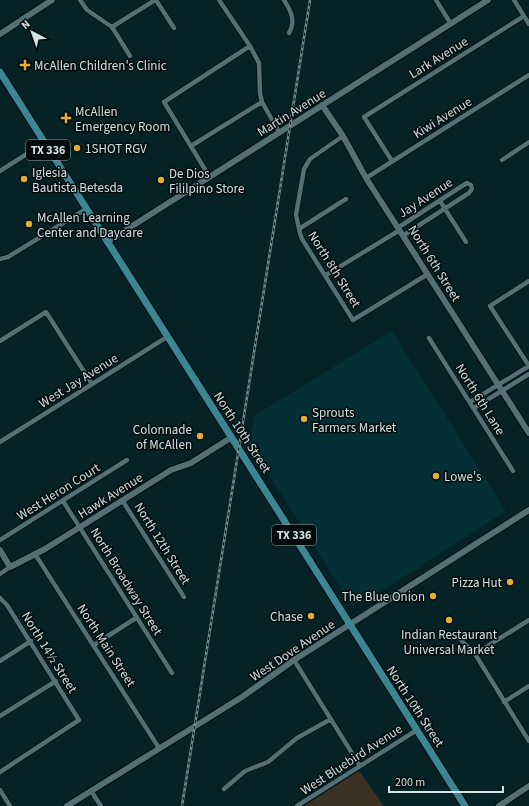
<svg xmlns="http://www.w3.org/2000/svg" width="529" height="806" viewBox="0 0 529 806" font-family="'Source Sans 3',sans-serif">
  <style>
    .built { fill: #042f35 }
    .green { fill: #3a3122 }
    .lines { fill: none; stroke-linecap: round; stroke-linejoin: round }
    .street-casing { stroke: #000b0e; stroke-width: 6 }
    .secondary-casing { stroke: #000b0e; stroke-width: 8 }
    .primary-casing { stroke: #000b0e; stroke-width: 9 }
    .street { stroke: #527075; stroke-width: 4.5 }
    .secondary { stroke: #527075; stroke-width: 6 }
    .primary { stroke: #3c8691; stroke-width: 7 }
    .rail-casing { stroke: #738a8d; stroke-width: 2.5 }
    .rail { stroke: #020a0c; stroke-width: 1; stroke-dasharray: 3; stroke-linecap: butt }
    .poi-dot { fill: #e6ac36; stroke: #020a0c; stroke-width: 1.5 }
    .labels { text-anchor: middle; stroke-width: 3; stroke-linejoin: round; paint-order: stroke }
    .shield { fill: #020a0c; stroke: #94a1a4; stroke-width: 1 }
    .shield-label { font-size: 12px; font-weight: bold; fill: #d2e2e5 }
    .street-label { font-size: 13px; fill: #d2e2e5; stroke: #020a0c }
    .poi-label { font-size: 13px; fill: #d2e2e5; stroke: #020a0c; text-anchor: start }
  </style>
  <rect width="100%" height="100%" fill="#052327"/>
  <!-- built -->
  <path class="built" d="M392,331L506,511L388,587L365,601L363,599L352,606L249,443L254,416Z"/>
  <!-- green -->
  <path class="green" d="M359,771L384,806H304Z"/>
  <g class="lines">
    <!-- street casing -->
    <g class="street-casing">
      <path id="street" d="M80,0L87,10L112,27L130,56
        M156,0L174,28
        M219,0L250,46L259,63L260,93L262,102L279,132
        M284,0C291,11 296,21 289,33
        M436,0L451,24
        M514,0L529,24
        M112,27L155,0
        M343,136L310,159L304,169L296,215L300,233L302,239L353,320L428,274
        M191,146L262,102
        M502,160L529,142
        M392,161L364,117L524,16
        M0,171L44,143
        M209,176L164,102L250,46
        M366,178L529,75
        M440,201L466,242
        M399,227L462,186L467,183L471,185L472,189L469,193L404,235
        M299,229L346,199
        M0,259L8,257L86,209
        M326,275L400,230
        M429,338L513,471
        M0,341L46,312L92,384
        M470,402L529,366L490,306L529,281
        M474,408L529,374
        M0,442L167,337
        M122,500L184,597
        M63,501L172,673
        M0,540L127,460
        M35,554L159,748
        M0,574L10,567
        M0,598L7,605L79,720L0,772
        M458,637L475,654L529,741
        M94,645L136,618
        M475,654L529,620
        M294,660L360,766
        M0,661L31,641
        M504,702L529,686
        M0,716L56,681
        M224,789L245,771L268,762L297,738L331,719
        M0,790L10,806
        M91,791L101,806
        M297,806L417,730"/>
    </g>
    <!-- secondary casing -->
    <g class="secondary-casing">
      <path id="secondary" d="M0,34L52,0
        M322,105L343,136L366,178L529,433
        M107,242L488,0
        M0,550L10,567L45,549L171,470L191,463L232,437
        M67,806L242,697L294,660L529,510
        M499,806L529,786"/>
    </g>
    <!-- primary casing -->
    <g class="primary-casing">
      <path id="primary" d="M0,72L465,806"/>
    </g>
    <!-- street -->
    <use href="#street" class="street"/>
    <!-- secondary -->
    <use href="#secondary" class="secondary"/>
    <!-- primary -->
    <use href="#primary" class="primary"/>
    <!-- rail casing -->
    <g class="rail-casing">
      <path id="rail" d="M182,806L310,0"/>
    </g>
    <!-- rail -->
    <use href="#rail" class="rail"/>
  </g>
  <!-- markers -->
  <g class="poi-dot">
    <path d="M23 59h4v4h4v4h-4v4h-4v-4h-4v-4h4z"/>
    <path d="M64 112h4v4h4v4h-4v4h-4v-4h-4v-4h4z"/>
    <circle cx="77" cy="148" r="4"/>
    <circle cx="24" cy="179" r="4"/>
    <circle cx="161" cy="180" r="4"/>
    <circle cx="29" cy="224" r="4"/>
    <circle cx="304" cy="419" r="4"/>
    <circle cx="200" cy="436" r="4"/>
    <circle cx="436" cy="476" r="4"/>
    <circle cx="510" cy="582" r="4"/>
    <circle cx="433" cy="596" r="4"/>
    <circle cx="311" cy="616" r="4"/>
    <circle cx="449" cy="620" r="4"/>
  </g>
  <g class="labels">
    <!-- shield labels -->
    <g class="shield">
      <rect x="26" y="140" width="44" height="20" rx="3"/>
      <rect x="272" y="525" width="44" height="20" rx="3"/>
    </g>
    <g class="shield-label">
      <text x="48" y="154">TX 336</text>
      <text x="294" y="539">TX 336</text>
    </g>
    <!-- street labels -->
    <g class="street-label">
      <text transform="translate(438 57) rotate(-32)" y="5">Lark Avenue</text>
      <text transform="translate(291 112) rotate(-32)" y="5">Martin Avenue</text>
      <text transform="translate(442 117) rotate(-32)" y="5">Kiwi Avenue</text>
      <text transform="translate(425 197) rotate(-33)" y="5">Jay Avenue</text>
      <text transform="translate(435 263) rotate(58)" y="5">North 6th Street</text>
      <text transform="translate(335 269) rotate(58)" y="5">North 8th Street</text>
      <text transform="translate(78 380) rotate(-32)" y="5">West Jay Avenue</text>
      <text transform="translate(481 399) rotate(58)" y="5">North 6th Lane</text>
      <text transform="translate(243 432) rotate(57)" y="5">North 10th Street</text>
      <text transform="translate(58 491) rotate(-32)" y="5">West Heron Court</text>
      <text transform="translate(110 495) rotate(-32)" y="5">Hawk Avenue</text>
      <text transform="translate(163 543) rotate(58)" y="5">North 12th Street</text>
      <text transform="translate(127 581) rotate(58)" y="5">North Broadway Street</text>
      <text transform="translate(107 645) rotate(57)" y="5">North Main Street</text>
      <text transform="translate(292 650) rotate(-34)" y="5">West Dove Avenue</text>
      <text transform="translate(50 652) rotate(58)" y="5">North 14½ Street</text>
      <text transform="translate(416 706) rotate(57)" y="5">North 10th Street</text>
      <text transform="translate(351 759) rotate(-33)" y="5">West Bluebird Avenue</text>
    </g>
    <!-- poi labels -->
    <g class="poi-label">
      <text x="34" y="70">McAllen Children's Clinic</text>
      <text x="75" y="116">McAllen<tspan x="75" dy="15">Emergency Room</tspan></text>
      <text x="85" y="153">1SHOT RGV</text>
      <text x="32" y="177">Iglesia<tspan x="32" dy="15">Bautista Betesda</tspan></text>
      <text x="169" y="178">De Dios<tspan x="169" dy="15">Fililpino Store</tspan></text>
      <text x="37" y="222">McAllen Learning<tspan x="37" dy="15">Center and Daycare</tspan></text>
      <text x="312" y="417">Sprouts<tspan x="312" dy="15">Farmers Market</tspan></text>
      <text x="192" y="434" text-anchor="end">Colonnade<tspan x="192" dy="15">of McAllen</tspan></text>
      <text x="444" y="481">Lowe's</text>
      <text x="502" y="587" text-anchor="end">Pizza Hut</text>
      <text x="425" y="601" text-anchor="end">The Blue Onion</text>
      <text x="303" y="621" text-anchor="end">Chase</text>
      <text x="449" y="639" text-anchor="middle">Indian Restaurant<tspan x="449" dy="15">Universal Market</tspan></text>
    </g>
  </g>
  <!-- north arrow -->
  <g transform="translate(32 32) rotate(319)" stroke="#020a0c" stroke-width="3" paint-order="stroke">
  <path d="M0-3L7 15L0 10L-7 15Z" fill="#d2e2e5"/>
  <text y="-6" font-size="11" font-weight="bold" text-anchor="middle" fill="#d2e2e5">N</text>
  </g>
  <!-- scale -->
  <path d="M389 786v6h114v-6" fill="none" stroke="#d2e2e5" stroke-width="2"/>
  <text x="395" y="786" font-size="12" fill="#d2e2e5" stroke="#020a0c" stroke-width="3" paint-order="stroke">200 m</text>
</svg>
